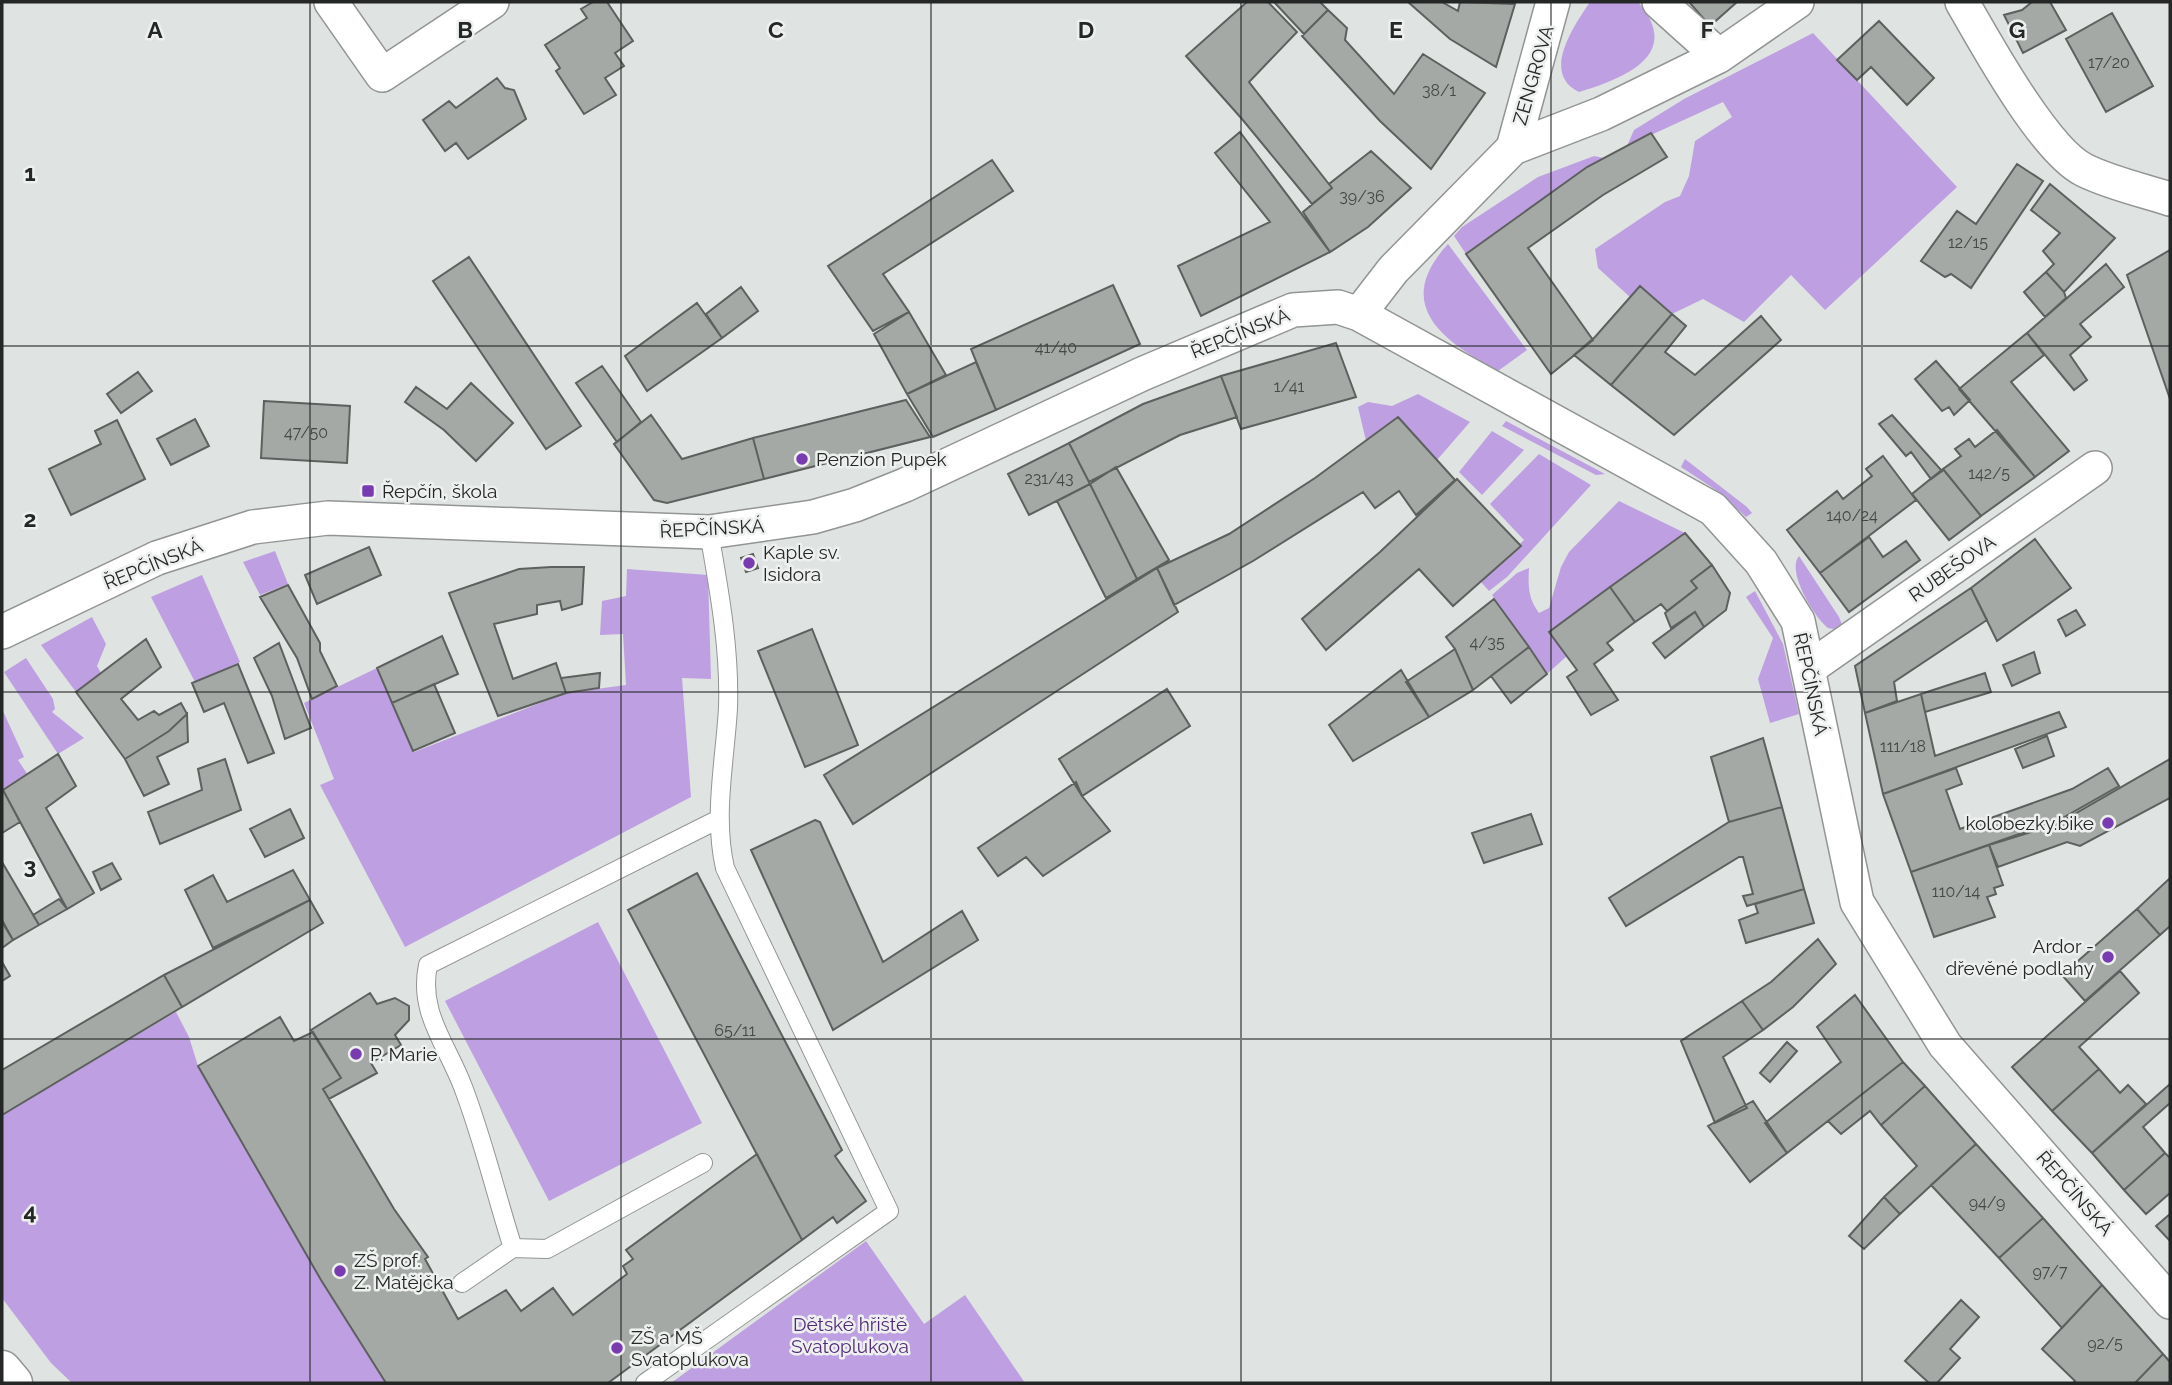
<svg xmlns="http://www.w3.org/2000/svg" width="2172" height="1385" viewBox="0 0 2172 1385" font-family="Raleway,sans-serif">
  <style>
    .green { fill: #bea0e2 }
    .building { fill: #a5a9a6; stroke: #5d605e; stroke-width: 2 }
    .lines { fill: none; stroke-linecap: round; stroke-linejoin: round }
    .lane-casing { stroke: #929593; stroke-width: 20 }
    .street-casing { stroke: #929593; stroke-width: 36 }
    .secondary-casing { stroke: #929593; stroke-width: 41 }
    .lane { stroke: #fff; stroke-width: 18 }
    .street { stroke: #fff; stroke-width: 33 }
    .secondary { stroke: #fff; stroke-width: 38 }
    .grid { fill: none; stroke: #252726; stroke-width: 2; stroke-opacity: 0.55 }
    .poi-dot { fill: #793bb0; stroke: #edf0ee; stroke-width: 2.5 }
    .labels { text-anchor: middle; stroke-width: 5; stroke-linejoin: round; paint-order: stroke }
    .number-label { font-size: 16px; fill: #454846 }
    .street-label { font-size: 19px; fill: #252726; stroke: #edf0ee }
    .poi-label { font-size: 19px; fill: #252726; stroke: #edf0ee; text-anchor: start }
    .park-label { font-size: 19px; fill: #522978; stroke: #edf0ee }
    .grid-label { font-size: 23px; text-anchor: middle; font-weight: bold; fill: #252726; stroke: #edf0ee; stroke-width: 5; stroke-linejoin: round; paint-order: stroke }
  </style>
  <rect width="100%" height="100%" fill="#dfe3e1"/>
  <!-- green -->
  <path class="green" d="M1590,2H1638C1684,55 1624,78 1579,92C1541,74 1573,27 1590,2Z
    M1813,33L1957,187L1825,310L1791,275L1744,322L1703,299L1672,314L1640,286L1630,297L1598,268L1595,249L1665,202L1680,196L1689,176L1695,141L1732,117L1723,102L1627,146L1634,130L1684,99Z
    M1594,156L1604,158L1466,254L1454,236L1462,227L1538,177Z
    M1448,244L1527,350L1498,371C1445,342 1391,306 1448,244Z
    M1418,394L1470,422L1437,460L1366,441L1358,407L1368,402L1392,406Z
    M1506,421L1605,474L1596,475L1502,426Z
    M1492,431L1524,450L1482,495L1459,472Z
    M1539,454L1591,485L1507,577L1489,591L1481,582L1524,540L1490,504Z
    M1685,459L1747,507L1752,513L1746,517L1719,492L1681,467Z
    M1619,501L1685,533L1550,631L1567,656L1547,674L1492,595L1517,573L1529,568C1528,585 1528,599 1539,613L1549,608L1561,567L1569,552Z
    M275,551L288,584L260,595L243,562Z
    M1799,556L1839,617L1843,627L1839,630L1828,628C1814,617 1786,571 1799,556Z
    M627,569L708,575L711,679L682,678L691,797L405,947L320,785L334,779L304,703L377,668L414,752L566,693L626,685L623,634L600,635L602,601L626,596Z
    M202,575L240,662L195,682L151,597Z
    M1755,591L1783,644L1799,714L1770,723L1758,679L1773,638L1746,597Z
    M92,617L106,644L97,666L101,673L76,692L41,645Z
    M26,658L53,699L55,709L52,712L84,738L58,754L4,672Z
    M2,709L24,757L18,760L28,775L3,790Z
    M598,922L702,1123L549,1201L445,1001Z
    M176,1012L189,1037L198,1066L321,1280L386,1383H72L51,1363L2,1298V1115Z
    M866,1241L924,1324L965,1295L1025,1383H671Z"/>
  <!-- building -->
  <path class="building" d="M593,2H607L633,41L615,53L624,66L605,78L616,95L584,114L556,71L560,68L545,45L587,18L581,9Z
    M1247,2H1268L1297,32L1249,82L1332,188L1312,204L1242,119L1186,56Z
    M1274,2H1320L1328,10L1304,34Z
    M1408,2H1442L1458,11L1460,2L1515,4L1496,67L1450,39Z
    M1689,2H1737L1710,26Z
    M2032,2H2050L2066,30L2023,53L2004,15L2022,10Z
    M1328,10L1347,28L1345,40L1394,94L1423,54L1485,93L1431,169L1380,121L1302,36Z
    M2112,13L2153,86L2106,112L2066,39Z
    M1879,21L1934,78L1907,105L1871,67L1857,80L1837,60Z
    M497,78L505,88L514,90L526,119L468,159L456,143L445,151L423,120L449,101L456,108Z
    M1240,132L1330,252L1201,316L1178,266L1270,222L1215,153Z
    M1651,133L1667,157L1603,195L1528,248L1593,340L1551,374L1466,254L1587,167Z
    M1371,151L1411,188L1368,227L1330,252L1303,212L1332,188L1329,184Z
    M992,160L1013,191L883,274L909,312L873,331L828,266Z
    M2017,164L2043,181L1971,288L1951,274L1945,277L1921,261L1957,211L1976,224Z
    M2050,184L2115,238L2064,292L2046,272L2054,264L2043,251L2060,233L2031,210Z
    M2170,250V399L2127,275Z
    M469,257L581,426L546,449L433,281Z
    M2106,264L2124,287L2080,324L2091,337L2070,355L2087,380L2074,390L2027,333Z
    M2046,272L2064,292L2066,298L2045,317L2024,292Z
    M1113,285L1140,344L996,410L971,349Z
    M1640,286L1672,314L1611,385L1574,355L1595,337Z
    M741,287L758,311L722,338L706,314Z
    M697,303L722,338L647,391L625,356Z
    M909,312L946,375L907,394L874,334Z
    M1672,314L1686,326L1665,352L1695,375L1761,316L1781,340L1674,435L1611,385Z
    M2027,333L2044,355L2011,382L2069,451L2035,477L1959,389Z
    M1336,343L1356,397L1241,429L1221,376Z
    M1936,361L1970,400L1954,415L1949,407L1942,411L1915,379Z
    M976,362L996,410L933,437L907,394Z
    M602,366L641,422L617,442L576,383Z
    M138,372L152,391L121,413L107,394Z
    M1221,376L1237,417L1180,435L1089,482L1069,443L1143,404Z
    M471,383L513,423L476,461L444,430L405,402L416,387L447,409Z
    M906,400L930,437L764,479L753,438Z
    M264,401L350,406L347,463L261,458Z
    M651,415L682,459L753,438L764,479L667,503L654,500L614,444Z
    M1892,415L1942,471L1931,479L1911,452L1906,456L1879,424Z
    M1398,417L1455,480L1416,515L1399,491L1375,508L1363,492L1253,561L1174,605L1157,568L1229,534L1315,478Z
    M195,419L209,446L171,465L157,439Z
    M117,420L145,479L71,515L49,469L101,444L95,431Z
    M1997,430L2035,477L1981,516L1943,469L1961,456L1955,449L1969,439L1975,447Z
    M1069,443L1090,484L1029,515L1008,474Z
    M1883,456L1916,500L1820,573L1787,530L1837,491L1843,499L1872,476L1866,469Z
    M1116,467L1169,560L1137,579L1090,484Z
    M1943,469L1981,516L1949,540L1912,494Z
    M1457,479L1521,546L1453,606L1419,569L1326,650L1302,619L1380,552Z
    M1090,484L1137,579L1106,598L1057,501Z
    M1685,533L1712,565L1691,581L1697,588L1667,611L1661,604L1635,622L1610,587Z
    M1869,537L1883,557L1906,541L1920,560L1849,612L1820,573Z
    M2035,539L2071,588L1997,641L1971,588Z
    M369,547L381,575L317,604L305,575Z
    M753,554L758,568L746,572L741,558Z
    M1712,565L1730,593L1726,610L1704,627L1695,612L1671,628L1665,613L1697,588L1691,581Z
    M551,567H584L582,604L562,610L560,601L537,605V614L494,624L513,679L556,663L566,693L498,716L449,593L519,569Z
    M1157,568L1178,612L853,824L824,775Z
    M288,585L320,643V651L337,686L312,699L297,658L260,597Z
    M1610,587L1635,622L1607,643L1613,650L1594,664L1618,700L1591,715L1567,677L1577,670L1549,632Z
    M1971,588L1987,620L1894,682L1897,701L1865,713L1855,666Z
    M1494,599L1529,647L1473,690L1455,649L1446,637Z
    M2076,610L2085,625L2066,636L2058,620Z
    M1695,612L1704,627L1665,658L1653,643Z
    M812,629L858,745L805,767L758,651Z
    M442,636L458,674L392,703L377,668Z
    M146,639L161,667L121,699L138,720L154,711L159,715L181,703L187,714L169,731L125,759L76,692Z
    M279,643L311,728L285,739L272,696L254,658Z
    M1529,647L1547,674L1511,703L1491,676Z
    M1455,649L1473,690L1429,717L1406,682Z
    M2034,652L2040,673L2012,686L2003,665Z
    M238,664L274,753L248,763L224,703L204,712L192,683Z
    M1401,670L1429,717L1353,761L1329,725Z
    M600,673L599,688L566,693L561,678Z
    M1985,673L1991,692L1925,712L1921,694Z
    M434,684L455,733L413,751L392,703Z
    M1167,689L1190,726L1082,796L1059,759Z
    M1921,694L1935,756L2059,712L2066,727L1883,794L1865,713Z
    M187,714L188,742L157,757L169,784L144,796L125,759L169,731Z
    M2047,736L2054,756L2023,768L2015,749Z
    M1763,738L1782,807L1729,822L1711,757Z
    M58,754L76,786L46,808L94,893L67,909L3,790Z
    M225,759L241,810L160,844L148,812L202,790L198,769Z
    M2170,759V798L2080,846L2067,842L1998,867L1989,845L2057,824Z
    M1956,768L1962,784L1946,790L1960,829L2072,789L2108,768L2119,786L2059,820L1911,872L1883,794Z
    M1076,782L1082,796L1110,831L1043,876L1026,857L998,876L978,848Z
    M3,790L20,822L2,833V790Z
    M1782,807L1804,889L1747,906L1743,896L1753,894L1743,857H1739L1626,926L1609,898L1729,822Z
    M290,809L304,838L265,857L250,829Z
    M1531,814L1542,844L1484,863L1472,833Z
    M815,820L820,822L883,962L962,911L978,940L833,1030L751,850Z
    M1989,845L2003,885L1994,888L1996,894L1987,897L1995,917L1934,937L1911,872Z
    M2,862L39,925L13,940L2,920Z
    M112,863L121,879L101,890L93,872Z
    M293,870L310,900L213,948L185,890L213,875L227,902Z
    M697,873L842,1150L835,1156L866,1201L837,1223L833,1217L802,1240L628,910Z
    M2170,878V926L2160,935L2137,909Z
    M1804,889L1814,923L1746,943L1739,920L1758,913L1755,904Z
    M59,899L67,909L39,925L33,915Z
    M310,900L323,923L182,1007L164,975Z
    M2137,909L2160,935L2085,1001L2062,975Z
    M2,922L13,940L2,948Z
    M1818,939L1836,964L1793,1007L1763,1030L1742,1001L1771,982Z
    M2,962L10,976L2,981Z
    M2120,971L2139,993L2079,1047L2099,1069L2052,1111L2012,1067Z
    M164,975L182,1007L2,1115V1070Z
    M370,993L377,1004L395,998L409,1006V1020L395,1035L401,1045L371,1063L377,1073L329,1099L323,1089L341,1078L311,1030Z
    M1855,995L1903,1062L1787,1153L1765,1123L1841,1062L1817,1027Z
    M1742,1001L1763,1030L1723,1057L1747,1108L1715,1123L1681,1041Z
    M280,1017L294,1041L313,1032L341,1078L323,1089L394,1209L428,1257L425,1259L458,1319L506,1290L521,1311L553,1288L573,1315L627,1274L623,1266L633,1259L626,1250L757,1154L802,1240L608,1383H386L321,1280L198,1066Z
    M1787,1042L1797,1051L1770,1082L1760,1073Z
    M1903,1062L1925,1086L1881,1125L1870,1111L1841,1134L1828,1121Z
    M2099,1069L2120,1093L2128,1085L2146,1104L2092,1153L2052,1111Z
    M2170,1084V1103L2143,1127L2165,1153L2124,1190L2092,1153Z
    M1925,1086L1976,1144L1900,1214L1884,1197L1917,1166L1881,1125Z
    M1753,1101L1787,1153L1750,1182L1708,1126Z
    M1976,1144L2043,1218L1999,1258L1931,1185Z
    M2165,1153L2170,1158V1193L2146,1214L2124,1190Z
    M1884,1197L1900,1214L1864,1249L1849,1236Z
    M2170,1214V1241L2156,1226Z
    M2043,1218L2102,1285L2062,1328L1999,1258Z
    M2102,1285L2163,1354L2135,1383H2073L2075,1381L2042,1349Z
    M1961,1300L1979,1317L1950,1349L1960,1358L1937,1383H1929L1905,1361Z
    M2163,1354L2170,1362V1383H2135Z"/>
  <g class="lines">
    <!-- lane casing -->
    <g class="lane-casing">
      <path id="lane" d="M513,1248L547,1249L703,1163
        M462,1283L513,1248C496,1195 483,1139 463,1087C447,1044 418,1013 428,965L719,819
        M645,1383L889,1211L725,868C713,815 725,761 728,708C730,648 719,590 709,532"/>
    </g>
    <!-- street casing -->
    <g class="street-casing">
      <path id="street" d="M331,2L382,75L492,2
        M1659,2L1719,56
        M1962,2C1985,42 2044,150 2084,170C2110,183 2142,190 2170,199
        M1513,148L1553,2
        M1359,314L1393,270L1513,148L1601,114L1719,56L1797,2
        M2,632L157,558L253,527L328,518L709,532L813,517L855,505L905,485L1142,374L1293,310L1338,307L1359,314L1713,509L1761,562L1798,621L1857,902L1945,1045L2170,1302
        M1808,669L2095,468"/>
    </g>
    <!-- secondary casing -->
    <g class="secondary-casing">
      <path id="secondary" d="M2,1370L13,1383"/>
    </g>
    <!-- lane -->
    <use href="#lane" class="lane"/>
    <!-- street -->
    <use href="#street" class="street"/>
    <!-- secondary -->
    <use href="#secondary" class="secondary"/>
  </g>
  <!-- grid -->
  <path class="grid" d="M310,2V1383M621,2V1383M931,2V1383M1241,2V1383M1551,2V1383M1862,2V1383M2,346H2170M2,692H2170M2,1039H2170"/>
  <!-- markers -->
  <g class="poi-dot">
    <circle cx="802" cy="459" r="7"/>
    <rect x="361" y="484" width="14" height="14" rx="3.5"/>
    <circle cx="749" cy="563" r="7"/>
    <circle cx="2108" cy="823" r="7"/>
    <circle cx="2108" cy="957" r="7"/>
    <circle cx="356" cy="1054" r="7"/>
    <circle cx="340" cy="1271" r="7"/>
    <circle cx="617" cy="1348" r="7"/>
  </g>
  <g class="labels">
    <!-- number labels -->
    <g class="number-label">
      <text x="2109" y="68">17/20</text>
      <text x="1439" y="96">38/1</text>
      <text x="1362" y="202">39/36</text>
      <text x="1968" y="248">12/15</text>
      <text x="1056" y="353">41/40</text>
      <text x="1289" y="392">1/41</text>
      <text x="306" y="438">47/50</text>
      <text x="1989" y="479">142/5</text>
      <text x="1049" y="484">231/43</text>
      <text x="1852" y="521">140/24</text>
      <text x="1487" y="648">4/35</text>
      <text x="1903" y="752">111/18</text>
      <text x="1956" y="897">110/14</text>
      <text x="735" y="1036">65/11</text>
      <text x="1987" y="1208">94/9</text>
      <text x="2050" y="1277">97/7</text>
      <text x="2105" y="1349">92/5</text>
    </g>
    <!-- street labels -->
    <g class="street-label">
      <text transform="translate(1533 75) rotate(-74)" y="7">ZENGROVA</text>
      <text transform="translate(1240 333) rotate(-22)" y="7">ŘEPČÍNSKÁ</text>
      <text transform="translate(712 528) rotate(-3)" y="7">ŘEPČÍNSKÁ</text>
      <text transform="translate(153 564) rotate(-22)" y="7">ŘEPČÍNSKÁ</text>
      <text transform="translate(1952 568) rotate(-35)" y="7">RUBEŠOVA</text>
      <text transform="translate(1811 684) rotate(78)" y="7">ŘEPČÍNSKÁ</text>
      <text transform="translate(2075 1193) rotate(49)" y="7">ŘEPČÍNSKÁ</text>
    </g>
    <!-- poi labels -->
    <g class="poi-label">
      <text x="816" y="466">Penzion Pupek</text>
      <text x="382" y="498">Řepčín, škola</text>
      <text x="763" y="559">Kaple sv.<tspan x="763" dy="22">Isidora</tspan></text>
      <text x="2094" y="830" text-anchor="end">kolobezky.bike</text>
      <text x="2094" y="953" text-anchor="end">Ardor -<tspan x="2094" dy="22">dřevěné podlahy</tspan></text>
      <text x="370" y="1061">P. Marie</text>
      <text x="354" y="1267">ZŠ prof.<tspan x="354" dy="22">Z. Matějčka</tspan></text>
      <text x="631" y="1344">ZŠ a MŠ<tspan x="631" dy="22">Svatoplukova</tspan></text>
    </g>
    <!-- park labels -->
    <g class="park-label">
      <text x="850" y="1331">Dětské hřiště<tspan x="850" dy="22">Svatoplukova</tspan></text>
    </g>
  </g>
  <g class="grid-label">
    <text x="155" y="38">A</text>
    <text x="465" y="38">B</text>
    <text x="776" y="38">C</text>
    <text x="1086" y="38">D</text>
    <text x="1396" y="38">E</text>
    <text x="1707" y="38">F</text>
    <text x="2017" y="38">G</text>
    <text x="30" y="181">1</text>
    <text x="30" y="527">2</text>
    <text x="30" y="874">3</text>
    <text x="30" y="1220">4</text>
  </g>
  <!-- border -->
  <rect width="2172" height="1385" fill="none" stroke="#252726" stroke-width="7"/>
</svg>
